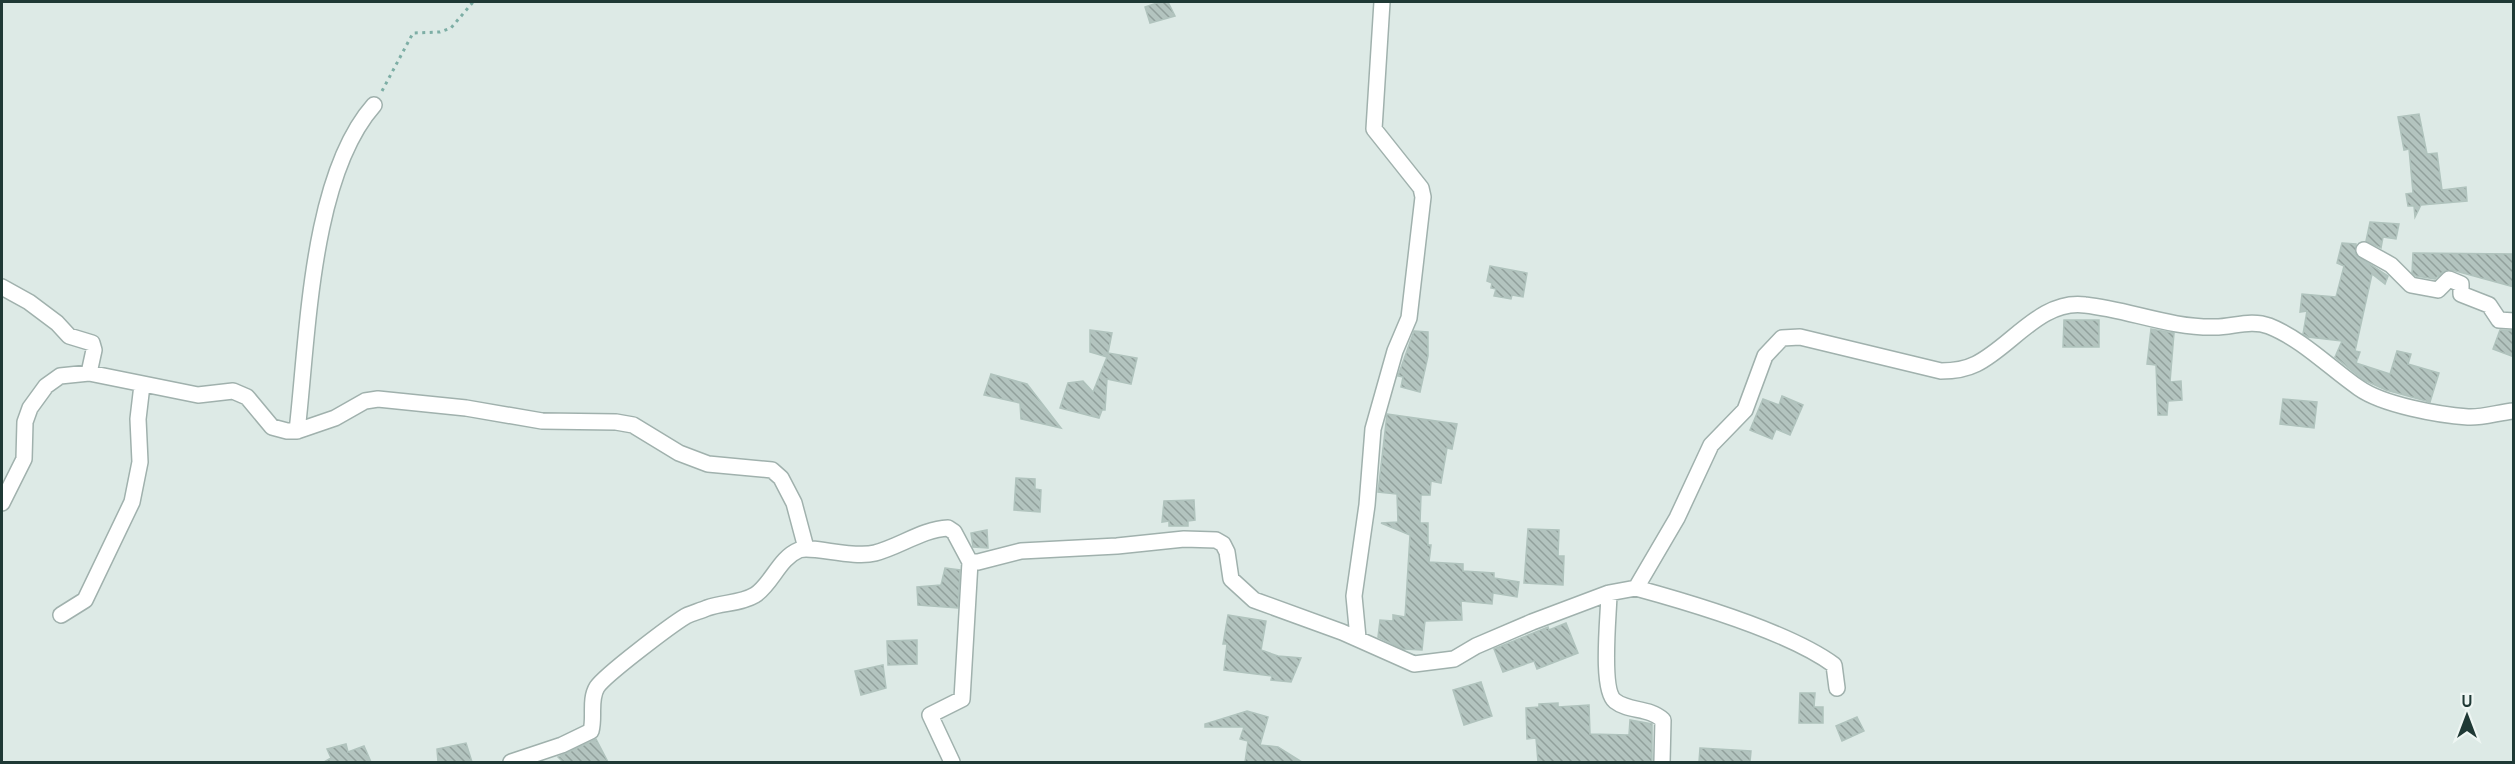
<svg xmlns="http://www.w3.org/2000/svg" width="2515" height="764" viewBox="0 0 2515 764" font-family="Overpass,sans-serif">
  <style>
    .building { fill: url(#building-back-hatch); stroke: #b0c3bd; stroke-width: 1.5 }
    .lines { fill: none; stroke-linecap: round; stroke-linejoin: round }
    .street-casing { stroke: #a0b1ad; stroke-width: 18 }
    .path { stroke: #7daea5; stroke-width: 3; stroke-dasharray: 3 4.5; stroke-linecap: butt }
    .street { stroke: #fff; stroke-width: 15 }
  </style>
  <defs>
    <pattern id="building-back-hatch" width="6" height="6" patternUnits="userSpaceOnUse" patternTransform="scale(1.5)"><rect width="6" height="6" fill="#b3c4bf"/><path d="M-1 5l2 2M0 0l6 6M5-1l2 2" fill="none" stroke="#91a09c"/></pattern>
  </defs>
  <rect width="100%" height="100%" fill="#ddeae6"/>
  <!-- building -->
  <path class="building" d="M1160,2H1168L1175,16L1150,23L1145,7Z
    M2419,114L2427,154L2437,153L2442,190L2466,187L2467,201L2421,205L2415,217L2414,206H2408L2406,194L2413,193L2409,149L2404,150L2398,117Z
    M2370,222L2399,224L2396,239L2383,237L2381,248L2366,241Z
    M2342,243L2356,244V255L2388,276L2385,284L2372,274L2355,351L2360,352L2356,363L2390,374L2397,351L2411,354L2408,364L2439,373L2430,402L2386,390L2364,380L2335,357L2342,341L2308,337L2303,334L2307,311L2300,312L2302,294L2336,297L2344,266L2337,263Z
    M2413,253L2514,254V287L2452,270L2443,272L2435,279L2416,276L2412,273Z
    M1490,266L1527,273L1523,297L1512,295L1511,299L1494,296L1496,289L1491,288L1492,283L1487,281Z
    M2064,320H2099V347H2063Z
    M2151,329L2174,333L2170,382L2181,381L2182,400L2168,401L2167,415H2158L2156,365L2147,364Z
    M1090,330L1112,333L1108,353L1137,358L1131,384L1107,379L1105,410H1102L1099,418L1060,408L1068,383L1083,381L1093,392L1107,357L1090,352Z
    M2500,330L2514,331V357L2493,349Z
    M1414,331L1428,332V356L1420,392L1401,387L1403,377L1398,376Z
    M991,374L1027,384L1061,428L1021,419L1020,403L984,395Z
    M1782,396L1803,405L1790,435L1776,429L1772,439L1750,430L1763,399L1779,405Z
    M2283,399L2317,402L2314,428L2280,424Z
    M1387,414L1457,424L1452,449L1447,448L1441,483L1431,481L1430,495H1421L1420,523H1428V545H1431L1429,562L1463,564V571L1494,573V578L1519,582L1517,597L1493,593L1492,604L1461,601L1462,620L1425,621L1422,650L1403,649L1378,637L1380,620L1393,621V615L1405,617L1410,535L1381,523L1398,522L1397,494L1378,492Z
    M1016,478L1035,479V489L1041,490L1040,512L1014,510Z
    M1194,500L1195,520L1188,521V526H1169V521L1162,522L1164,501Z
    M1528,529L1559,530L1558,556H1564L1563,585L1524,583Z
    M987,530L988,548L973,547L971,533Z
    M945,568L960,570L958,608L918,605L917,587L941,585Z
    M1228,615L1266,621L1261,650L1278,656L1301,658L1291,682L1271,680L1272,676L1224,670L1227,644H1223Z
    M1566,623L1578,653L1537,669L1534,661L1503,672L1494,649L1548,627L1549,630Z
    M917,640V664L888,665L887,641Z
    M883,665L886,688L861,695L855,671Z
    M1481,682L1492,716L1464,725L1453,690Z
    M1800,693H1815L1814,707H1823V723H1799Z
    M1558,703V707L1589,705L1590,734L1629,735L1630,720L1652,724V762H1538L1536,738L1527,739L1526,708L1539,707V704Z
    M1247,711L1268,717L1260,745L1278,747L1302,762H1245L1248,741L1240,739L1244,727H1205V724Z
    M1857,717L1864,731L1842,741L1836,726Z
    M596,739L608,762H563L558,757Z
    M466,743L472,762H438L437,749Z
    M346,744L348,752L364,746L371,762H324L331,758L327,749Z
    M1700,748L1751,751L1750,762H1699Z"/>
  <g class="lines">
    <!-- street casing -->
    <g class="street-casing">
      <path id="street" d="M2364,250L2391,265L2411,285L2438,290L2449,279L2461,284V294L2489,305L2499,320L2514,321
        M2,287L29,302L57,323L69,336L92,343L94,350L89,373
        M297,431C308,338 310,177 374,105
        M2,503L24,459L25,422L30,408L46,386L60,376L89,373L198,395L233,391L247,397L272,427L287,431H297L335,418L365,401L378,399L466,408L542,421L616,422L633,425L679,453L708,464L772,470L781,478L794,503L806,548
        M1636,588C1691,603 1789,632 1834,665L1837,688
        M61,615L85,600L132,502L140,462L138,419L142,385
        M1358,638L1354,596L1367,505L1373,429L1395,351L1409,318L1423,197L1421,188L1374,129L1382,2
        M511,762L562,745L591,731C595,717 589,700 597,687C605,675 671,625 686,616C692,613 700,611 707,608C723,602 740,604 755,595C772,584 779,558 799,550C811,545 853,559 875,553C899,547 923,529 948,528L954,532L970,562H978L1021,551L1117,546L1184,539L1216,540L1223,544L1227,552L1231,579L1254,600L1342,632L1414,664L1454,659L1476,646L1532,622L1609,593
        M952,762L930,715L962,699L970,562
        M1662,762L1663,720C1649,707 1629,712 1615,701C1600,689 1609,613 1609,593L1636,588L1677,518L1711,445L1745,410L1765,356L1782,338L1800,337L1941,371C1953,371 1964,370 1976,364C2011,347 2041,299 2085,305C2130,310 2170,328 2215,327C2233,327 2251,319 2269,326C2302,339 2330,368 2359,388C2383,405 2439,415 2468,417C2483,418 2499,412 2514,411"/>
    </g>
    <!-- path -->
    <path class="path" d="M382,91L413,33L440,32L451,28L473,2"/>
    <!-- street -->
    <use href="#street" class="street"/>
  </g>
  <!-- border -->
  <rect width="2515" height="764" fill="none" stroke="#1f3935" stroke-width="6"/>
  <!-- north arrow -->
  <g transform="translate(2467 716)" stroke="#eef6f3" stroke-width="4.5" paint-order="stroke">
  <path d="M0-4.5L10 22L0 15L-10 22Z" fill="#1f3935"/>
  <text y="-9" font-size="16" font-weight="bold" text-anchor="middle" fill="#1f3935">U</text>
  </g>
</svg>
